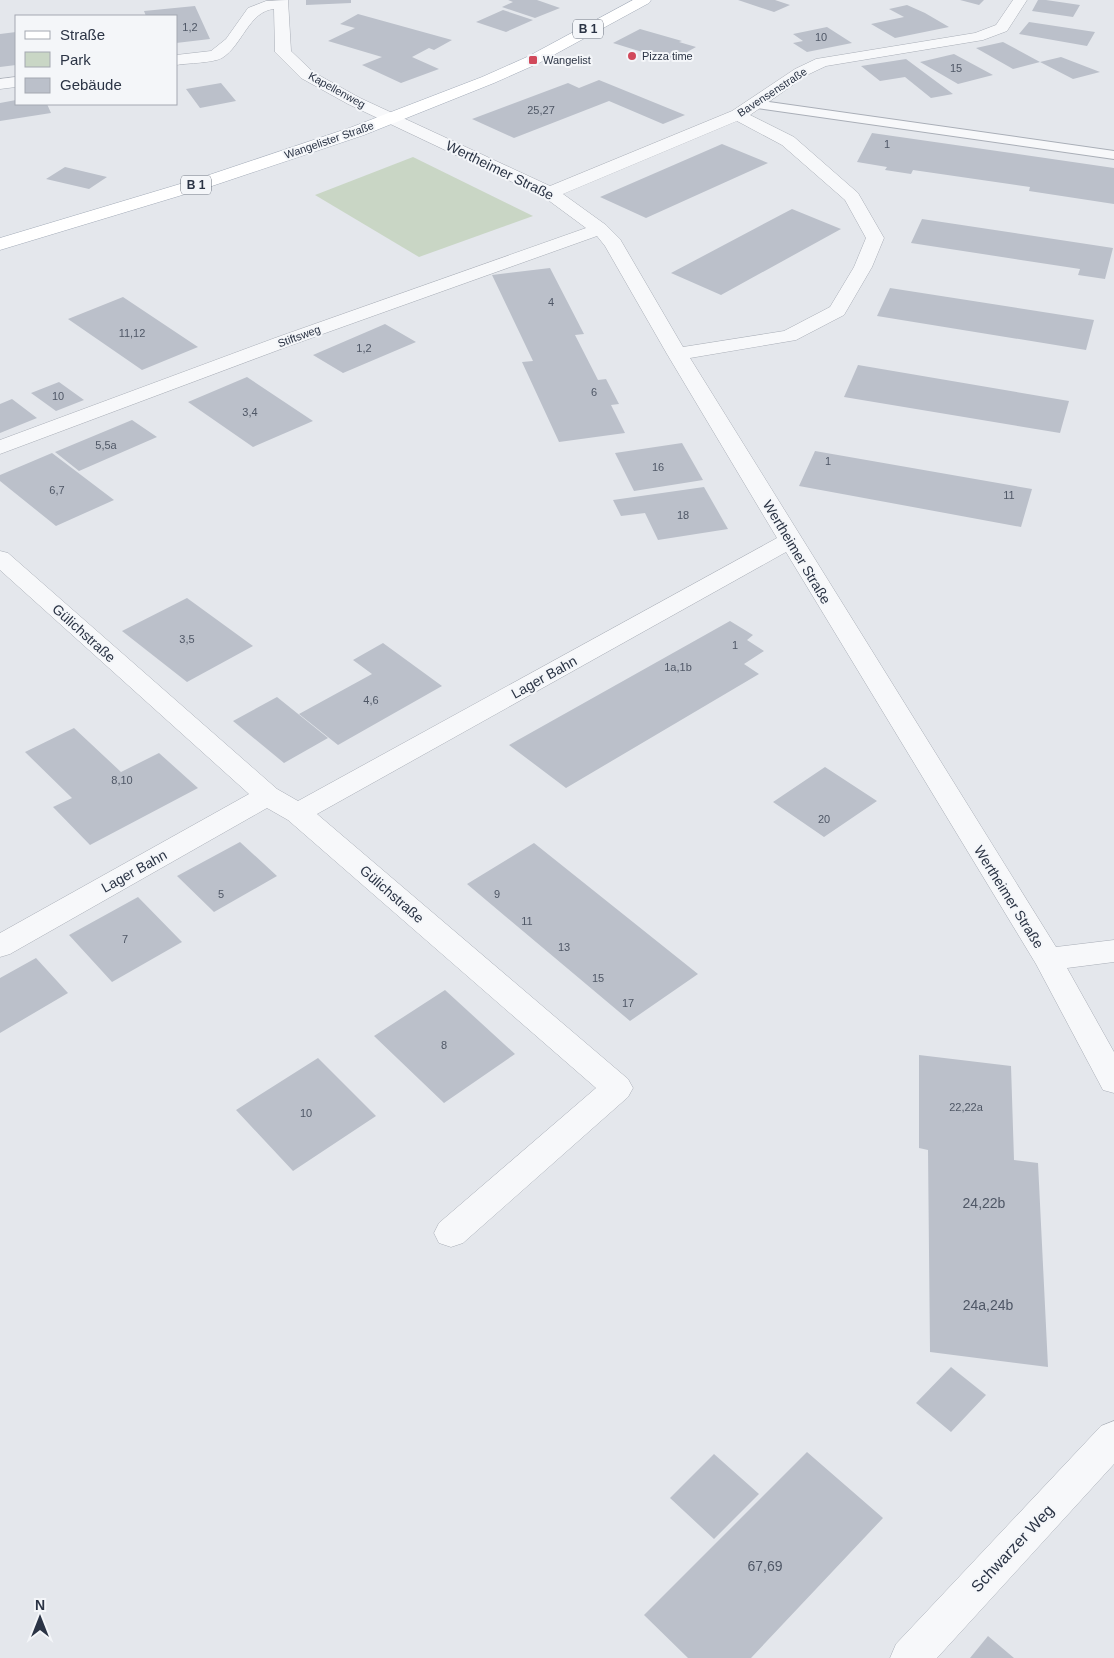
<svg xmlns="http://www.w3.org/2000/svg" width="1114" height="1658" viewBox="0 0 1114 1658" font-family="Arial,sans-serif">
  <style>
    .green { fill: #c9d6c5 }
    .building { fill: #bbc0ca }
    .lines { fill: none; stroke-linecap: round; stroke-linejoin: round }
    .lane-casing { stroke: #a9aeb7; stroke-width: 2 }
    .street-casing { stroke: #a9aeb7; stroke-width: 1 }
    .primary-casing { stroke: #a3abb8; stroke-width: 1 }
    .lane { fill: #f7f8fa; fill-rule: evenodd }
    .street { fill: #f7f8fa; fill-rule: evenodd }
    .primary { fill: #fff; fill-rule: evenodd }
    .poi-dot { fill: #d1495b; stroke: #f4f6f9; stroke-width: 2 }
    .labels { text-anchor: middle; stroke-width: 4; stroke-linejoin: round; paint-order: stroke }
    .number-label { font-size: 11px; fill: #4f5766 }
    .far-poi-label { font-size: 11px; fill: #2b3445; stroke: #f4f6f9; text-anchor: start }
    .far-street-label { font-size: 11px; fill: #2b3445; stroke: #f4f6f9 }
    .shield { fill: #f4f6f9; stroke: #676e7b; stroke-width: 1 }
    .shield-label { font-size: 12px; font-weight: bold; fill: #2b3445 }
    .street-label { font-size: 14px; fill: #2b3445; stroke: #f4f6f9 }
    .near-number-label { font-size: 14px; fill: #4f5766 }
    .near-street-label { font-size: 16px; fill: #2b3445; stroke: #f4f6f9 }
  </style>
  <rect width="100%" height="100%" fill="#e4e7ec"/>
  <!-- green -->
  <path class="green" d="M413,157L533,216L419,257L315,195Z"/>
  <!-- building -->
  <path class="building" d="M306,0H351V3L306,5Z
    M508,0H537L560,8L535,18L502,7L513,2Z
    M738,0H775L790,5L774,12Z
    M960,0H984L979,5Z
    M1038,0H1046L1080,5L1073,17L1032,11Z
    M907,5L925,13L949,27L895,38L871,24L904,17L889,9Z
    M195,6L210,39L176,43V16H146L144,11Z
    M503,10L533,20L506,32L476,22Z
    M358,14L452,40L434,50L429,48L412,57L439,69L401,83L362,65L382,57L328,41L355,28L340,24Z
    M1029,22L1095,32L1087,46L1019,34Z
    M827,27L852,43L807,52L793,43L803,41L793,34Z
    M640,29L682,41L679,42L696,47L669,62L649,56L652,55L613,43Z
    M16,32V65L0,67V34Z
    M1003,42L1040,62L1013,69L976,48Z
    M954,54L993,75L958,84L920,62Z
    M1061,57L1100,72L1073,79L1040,62Z
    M906,59L953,94L931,98L905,77L880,81L861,66Z
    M599,80L685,115L663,124L609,101L514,138L472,119L568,83L579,88Z
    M221,83L236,101L200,108L186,89Z
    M16,100V104H47L51,113L0,121V103Z
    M872,133L1114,168V204L1029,191L1030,187L913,170L911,174L885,170L887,167L857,162Z
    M722,144L768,163L646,218L600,197Z
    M65,167L107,177L89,189L46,179Z
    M792,209L841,229L721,295L671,273Z
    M922,219L1113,248L1105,279L1078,275L1080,269L911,243Z
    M550,268L584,334L575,335L598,380L606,379L619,404L611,405L625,433L559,442L522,362L533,361L492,275Z
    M890,288L1094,320L1086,350L877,316Z
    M123,297L198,347L142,370L68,319Z
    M385,324L416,342L343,373L313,355Z
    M858,365L1069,401L1060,433L844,397Z
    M247,377L313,421L253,447L188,402Z
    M59,382L84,400L56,411L31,393Z
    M12,399L37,418L0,433V404Z
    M132,420L157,437L79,471L55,452Z
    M682,443L703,480L634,491L615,453Z
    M815,451L1032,489L1021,527L799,486Z
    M52,453L114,500L56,526L0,481V475Z
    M704,487L728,529L658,540L645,513L621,516L613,500Z
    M187,598L253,646L187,682L122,631Z
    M730,621L753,635L747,640L764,651L744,664L759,674L566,788L509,745Z
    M383,643L442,686L338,745L299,714L372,674L353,660Z
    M277,697L328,738L284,763L233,721Z
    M74,728L121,772L159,753L198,788L90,845L53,807L72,798L25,752Z
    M825,767L877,801L824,837L773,802Z
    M240,842L277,876L214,912L177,876Z
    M534,843L698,974L630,1021L467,884Z
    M138,897L182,942L112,982L69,935Z
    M36,958L68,993L0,1033V978Z
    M445,990L515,1054L444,1103L374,1036Z
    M919,1055L1011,1066L1014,1160L1038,1163L1048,1367L930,1352L928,1150L919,1148Z
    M318,1058L376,1116L293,1171L236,1110Z
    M951,1367L986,1395L951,1432L916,1403Z
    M807,1452L883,1518L751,1658H688L644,1615Z
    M714,1454L759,1494L714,1539L670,1498Z
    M988,1636L1014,1658H970Z"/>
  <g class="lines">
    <!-- lane casing -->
    <g class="lane-casing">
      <path id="lane" d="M755,100L1114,151V159L750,107L748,104L750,101Z"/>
    </g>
    <!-- street casing -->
    <g class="street-casing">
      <path id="street" d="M288,0L291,51L313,72L360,98L550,186L732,111L795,69L816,59L975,33L996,25L1013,0H1027L1007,31L983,40L826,66L807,75L750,115L794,137L858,193L884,238L872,267L844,315L796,340L690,358L1056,947L1114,940V962L1067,968L1114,1052V1093L1103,1090L1036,964L786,552L317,814L628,1079L633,1088L628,1097L463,1243L451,1247L439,1243L434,1233L439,1223L596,1088L288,820L267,808L10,954L0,957V933L249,794L0,570V551L8,553L277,789L298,801L777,538L667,354L605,246L597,236L289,346L0,454V440L275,338L586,228L544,197L348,104L301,78L275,52L274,9C249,11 242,46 222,58C213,63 188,63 176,65V55L211,51L226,39L248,8L266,1ZM737,121L782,145L845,200L866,238L854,267L830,307L784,331L683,347L620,239L606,225L563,194Z
        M16,77V87L0,89V79Z
        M1114,1421V1464L937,1658H890L896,1644L1101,1426Z"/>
    </g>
    <!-- primary casing -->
    <g class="primary-casing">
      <path id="primary" d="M633,0H651L649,3L539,63L494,83L364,135L212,186L0,250V238L200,178L352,127L482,77L527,57Z"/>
    </g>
    <!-- lane -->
    <use href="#lane" class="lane"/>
    <!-- street -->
    <use href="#street" class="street"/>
    <!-- primary -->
    <use href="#primary" class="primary"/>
  </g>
  <!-- markers -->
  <g class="poi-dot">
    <circle cx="632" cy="56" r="5"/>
    <rect x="528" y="55" width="10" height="10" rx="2.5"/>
  </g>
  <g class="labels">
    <!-- number labels -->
    <g class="number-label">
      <text x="190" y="31">1,2</text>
      <text x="821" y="41">10</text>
      <text x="956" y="72">15</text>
      <text x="541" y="114">25,27</text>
      <text x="887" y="148">1</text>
      <text x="551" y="306">4</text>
      <text x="132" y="337">11,12</text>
      <text x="364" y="352">1,2</text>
      <text x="594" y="396">6</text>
      <text x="58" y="400">10</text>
      <text x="250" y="416">3,4</text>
      <text x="106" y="449">5,5a</text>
      <text x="828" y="465">1</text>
      <text x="658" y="471">16</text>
      <text x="57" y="494">6,7</text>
      <text x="1009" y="499">11</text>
      <text x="683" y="519">18</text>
      <text x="187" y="643">3,5</text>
      <text x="735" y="649">1</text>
      <text x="678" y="671">1a,1b</text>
      <text x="371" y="704">4,6</text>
      <text x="122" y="784">8,10</text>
      <text x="824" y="823">20</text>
      <text x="221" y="898">5</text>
      <text x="497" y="898">9</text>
      <text x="527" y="925">11</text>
      <text x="125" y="943">7</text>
      <text x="564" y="951">13</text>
      <text x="598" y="982">15</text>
      <text x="628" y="1007">17</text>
      <text x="444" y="1049">8</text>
      <text x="966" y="1111">22,22a</text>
      <text x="306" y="1117">10</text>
    </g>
    <!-- far-poi labels -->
    <g class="far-poi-label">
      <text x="642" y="60">Pizza time</text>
      <text x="543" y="64">Wangelist</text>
    </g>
    <!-- far-street labels -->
    <g class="far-street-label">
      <text transform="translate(337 90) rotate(29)" y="4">Kapellenweg</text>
      <text transform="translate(772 92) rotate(-33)" y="4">Bavensenstraße</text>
      <text transform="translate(329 140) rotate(-19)" y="4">Wangelister Straße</text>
      <text transform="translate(299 336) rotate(-20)" y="4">Stiftsweg</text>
    </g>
    <!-- shield labels -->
    <g class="shield">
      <rect x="573" y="19.5" width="30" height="19" rx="4"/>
      <rect x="181" y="175.5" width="30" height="19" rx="4"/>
    </g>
    <g class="shield-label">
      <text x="588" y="33">B 1</text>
      <text x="196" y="189">B 1</text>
    </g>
    <!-- street labels -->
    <g class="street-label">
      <text transform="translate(500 170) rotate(26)" y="5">Wertheimer Straße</text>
      <text transform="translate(797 552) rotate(59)" y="5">Wertheimer Straße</text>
      <text transform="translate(84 633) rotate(42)" y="5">Gülichstraße</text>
      <text transform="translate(544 677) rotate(-29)" y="5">Lager Bahn</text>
      <text transform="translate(134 871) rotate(-29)" y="5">Lager Bahn</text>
      <text transform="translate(392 894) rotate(41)" y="5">Gülichstraße</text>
      <text transform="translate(1009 897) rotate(58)" y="5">Wertheimer Straße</text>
    </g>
    <!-- near-number labels -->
    <g class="near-number-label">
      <text x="984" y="1208">24,22b</text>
      <text x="988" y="1310">24a,24b</text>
      <text x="765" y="1571">67,69</text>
    </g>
    <!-- near-street labels -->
    <g class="near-street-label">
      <text transform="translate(1012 1548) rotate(-47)" y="6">Schwarzer Weg</text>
    </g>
  </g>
  <!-- legend -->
  <rect x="15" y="15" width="162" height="90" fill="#f4f6f9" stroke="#a4a8b1"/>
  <rect x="25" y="31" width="25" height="8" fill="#ffffff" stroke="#a4a8b1"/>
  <text x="60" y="40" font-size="15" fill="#2b3445">Straße</text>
  <rect x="25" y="52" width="25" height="15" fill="#c9d6c5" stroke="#a4a8b1"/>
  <text x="60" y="65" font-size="15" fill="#2b3445">Park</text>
  <rect x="25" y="78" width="25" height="15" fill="#bbc0ca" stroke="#a4a8b1"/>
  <text x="60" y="90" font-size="15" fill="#2b3445">Gebäude</text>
  <!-- north arrow -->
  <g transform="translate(40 1618)" stroke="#f4f6f9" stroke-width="4" paint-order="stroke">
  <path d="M0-4L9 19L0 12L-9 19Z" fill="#2b3445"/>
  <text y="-8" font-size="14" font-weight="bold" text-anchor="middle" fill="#2b3445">N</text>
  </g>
</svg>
